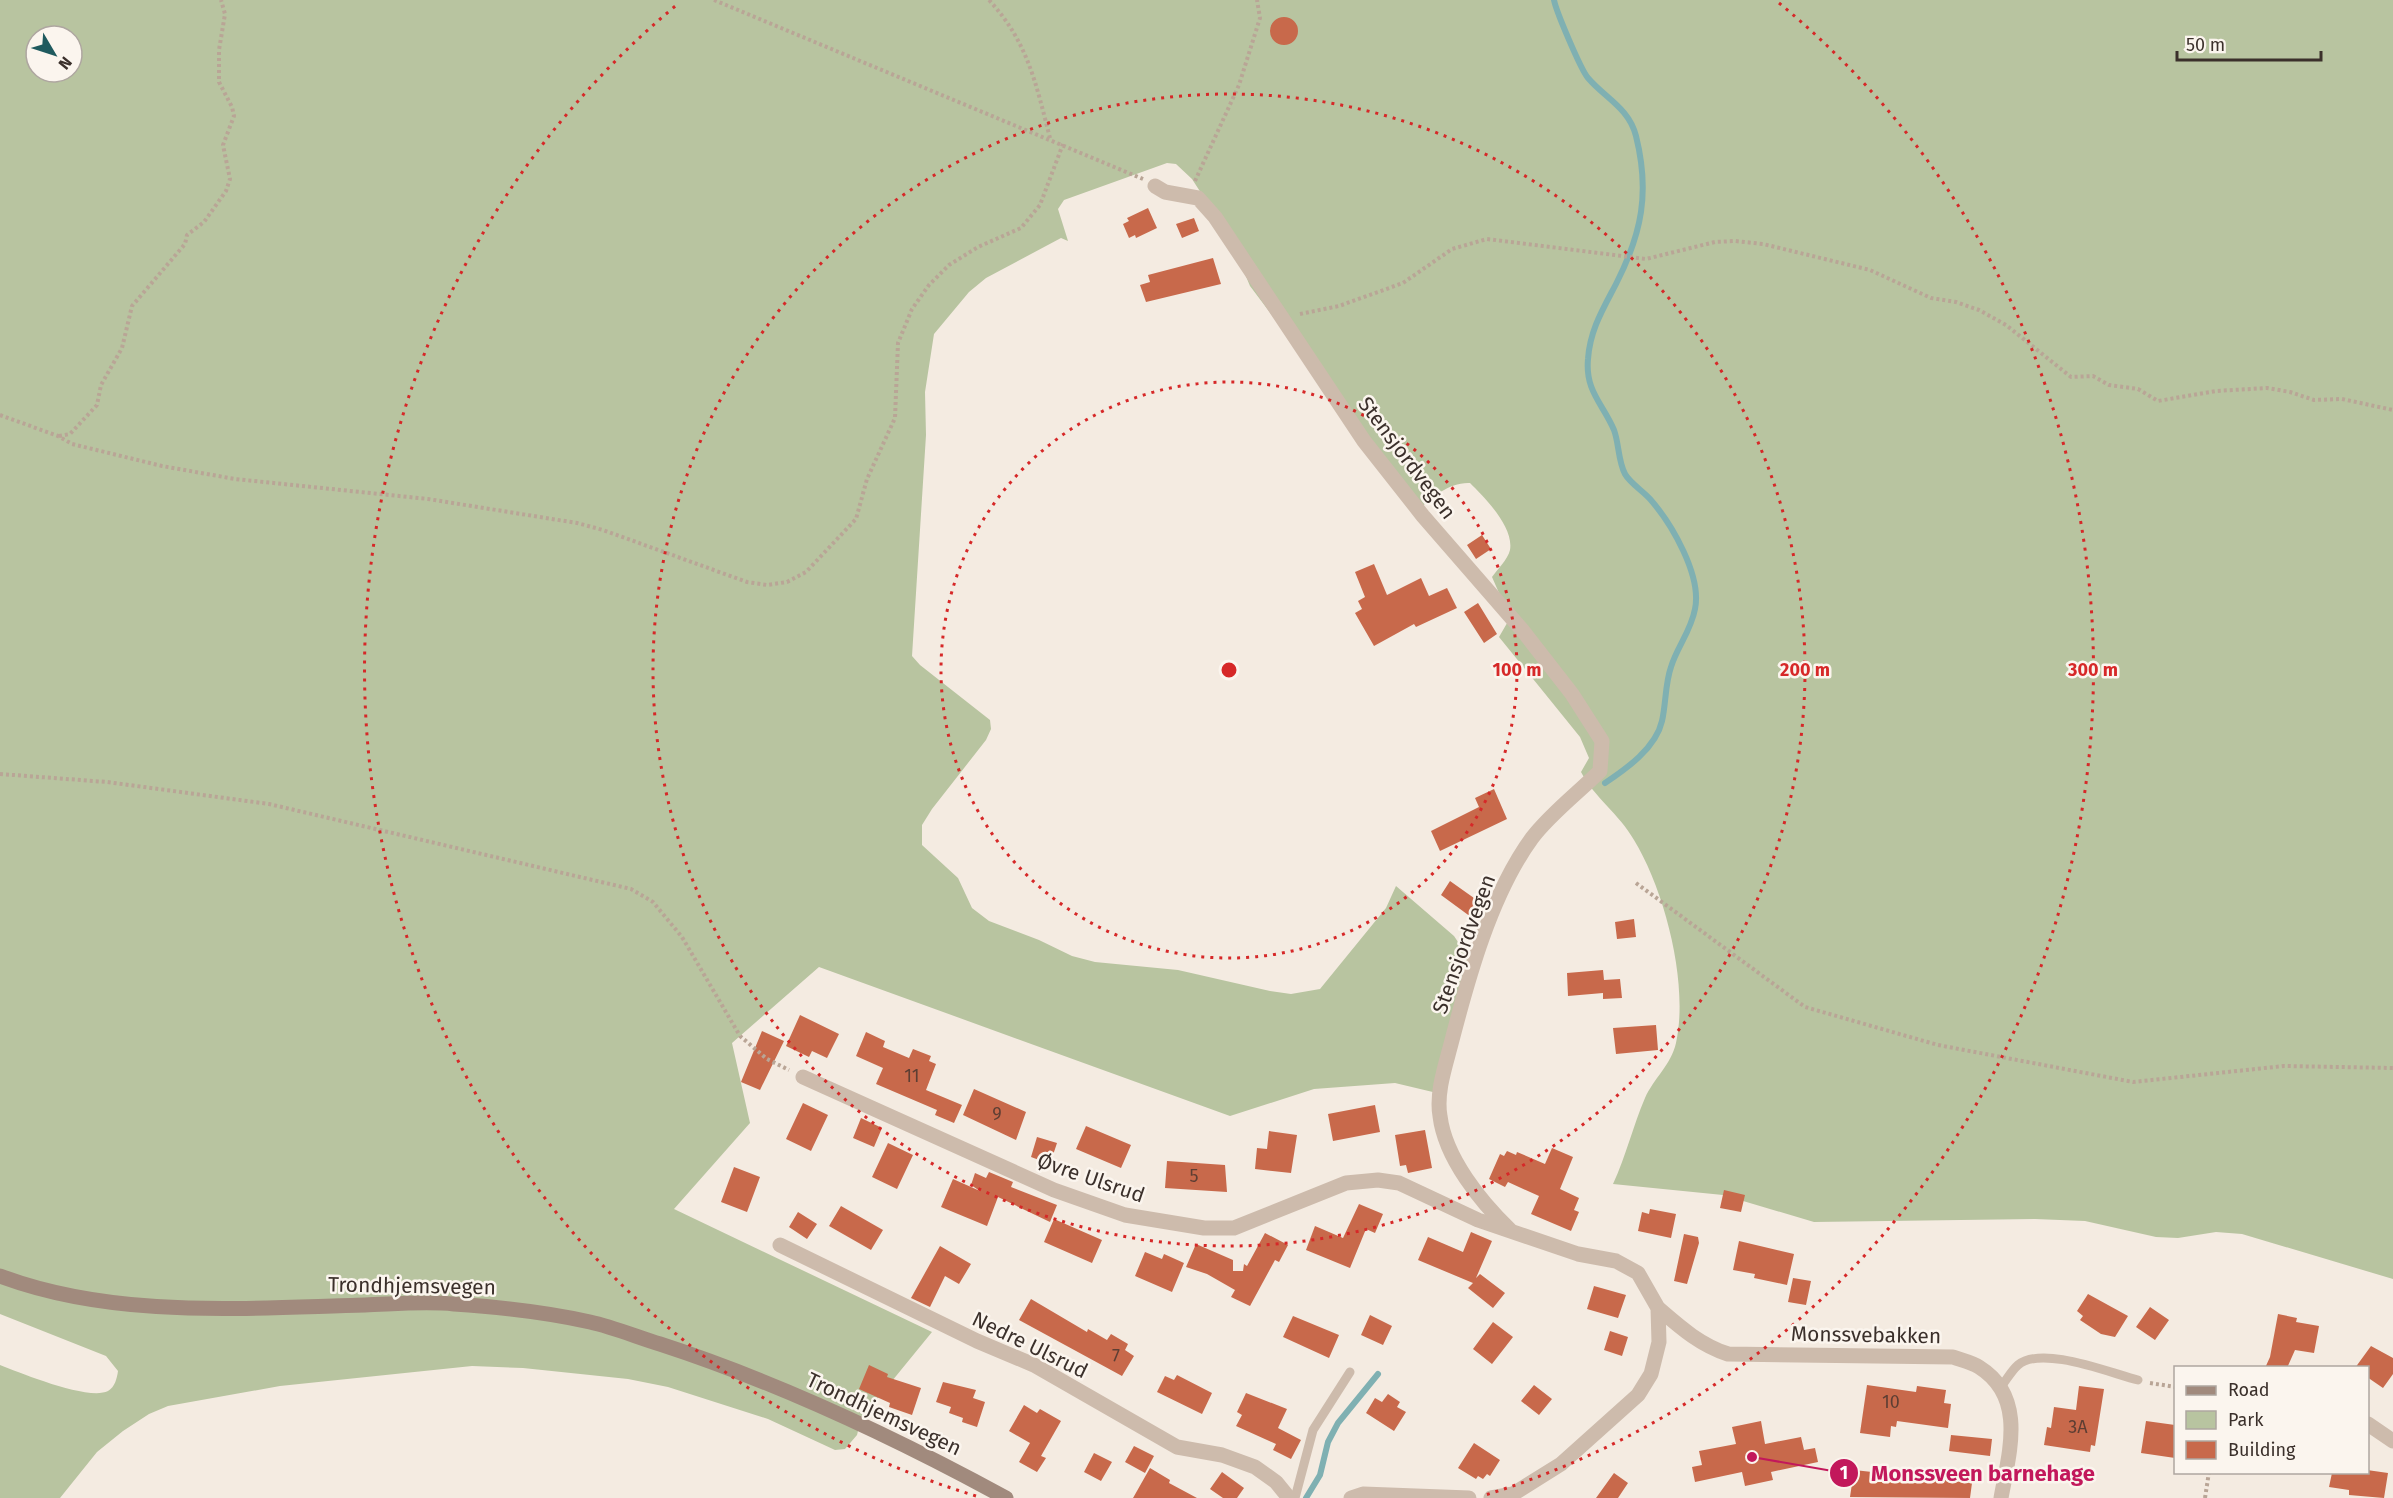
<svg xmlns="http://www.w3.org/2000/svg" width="2393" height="1498" viewBox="0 0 2393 1498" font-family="'Fira Sans',sans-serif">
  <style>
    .green { fill: #b8c4a0; fill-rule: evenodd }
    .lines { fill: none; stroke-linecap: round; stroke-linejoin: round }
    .stream { stroke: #7fb0b2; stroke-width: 6 }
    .building { fill: #c8694b }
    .path { stroke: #b9a596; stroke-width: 4; stroke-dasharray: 3 3; stroke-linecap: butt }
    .lane { stroke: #cdbbac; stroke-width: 9 }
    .street { stroke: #cdbbac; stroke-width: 15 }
    .secondary { stroke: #a18a7d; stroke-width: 15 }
    .ring { fill: none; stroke: #d62828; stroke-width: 3; stroke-dasharray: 3 6 }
    .labels { text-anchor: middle; stroke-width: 5; stroke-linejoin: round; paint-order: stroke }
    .number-label { font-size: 18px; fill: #5e3e33 }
    .street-label { font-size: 21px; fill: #3b302b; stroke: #fbf5ee }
    .centre { fill: #d62828; stroke: #fbf5ee; stroke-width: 3 }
    .ring-label { font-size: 18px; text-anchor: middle; font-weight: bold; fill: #d62828; stroke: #fbf5ee; stroke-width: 5; stroke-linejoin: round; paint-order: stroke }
    .leader { fill: none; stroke: #c2185b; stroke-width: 2 }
    .callout-dot { fill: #c2185b; stroke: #fbf5ee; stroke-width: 2 }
    .mark-label { font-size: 18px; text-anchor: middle; font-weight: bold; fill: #fff }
    .callout-label { font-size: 22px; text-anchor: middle; font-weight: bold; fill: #c2185b; stroke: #fbf5ee; stroke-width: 5; stroke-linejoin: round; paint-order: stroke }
  </style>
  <rect width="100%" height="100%" fill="#f4ebe1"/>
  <!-- green -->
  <path class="green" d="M0,0H2393V1279L2242,1234L2216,1232L2178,1238L2156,1237L2085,1221L2035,1219L1814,1222L1723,1195L1613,1184C1626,1156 1633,1126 1645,1098C1654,1078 1671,1065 1676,1043C1689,984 1665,891 1634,840C1620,815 1594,797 1581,772L1589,758L1580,737L1499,637L1510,618L1492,577C1497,570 1508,559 1510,550C1514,527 1485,498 1470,483C1449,482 1433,497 1418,510L1250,286L1230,238L1192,179L1176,164L1167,163L1064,200L1058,209L1068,241L1061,238L986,278L969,292L934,334L925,392L926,435L912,656L920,665L990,720L991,729L986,740L932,809L922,825V845L958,878L972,908L989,921L1039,940L1072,956L1095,962L1178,970L1270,991L1291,994L1320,989L1386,908L1396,886L1454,936L1472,963L1437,1093L1395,1083L1314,1089L1230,1116L819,967L732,1043L750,1123L674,1209L932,1332L861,1419L857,1435L845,1449L835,1450L768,1419L668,1387L628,1379L523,1368L472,1366L280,1386L168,1406L149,1414L123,1431L97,1452L60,1498H0V1365C21,1373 88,1401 108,1391C115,1387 117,1378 118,1371L106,1356L0,1314ZM36,36H72V72H36Z"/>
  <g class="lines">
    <!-- stream -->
    <path class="stream" d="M1554,0C1556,11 1581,70 1588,78C1605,98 1629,108 1636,136C1650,192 1642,233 1616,284C1603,309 1590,330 1588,359C1585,391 1603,404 1614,430C1619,443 1618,461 1625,474C1630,483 1643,491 1650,499C1672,524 1702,576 1695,609C1691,631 1677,647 1671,667C1665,684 1666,704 1662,721C1656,748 1626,769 1605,783
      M1306,1498L1320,1475L1328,1442L1338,1423L1378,1374"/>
  </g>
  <!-- building -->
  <path class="building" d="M1270 31a14 14 0 1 1 28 0a14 14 0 1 1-28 0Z
    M1148,208L1157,228L1136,238L1135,235L1129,238L1123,224L1129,221L1127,218Z
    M1194,218L1199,231L1182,238L1176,224Z
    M1213,258L1221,284L1146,302L1140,285L1150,282L1148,275Z
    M1482,535L1491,549L1476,559L1467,545Z
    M1374,564L1387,595L1421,578L1429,596L1447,588L1457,608L1416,627L1414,624L1374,646L1355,613L1362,609L1358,601L1365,597L1355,572Z
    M1478,603L1497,634L1484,643L1464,612Z
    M1494,789L1507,819L1440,851L1431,831L1479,807L1475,798Z
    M1450,881L1481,903L1471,917L1441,895Z
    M1634,919L1636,937L1617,939L1615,922Z
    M1603,970L1604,980L1620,979L1622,998L1603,999V993L1568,996L1567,973Z
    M800,1015L839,1034L827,1058L812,1051L809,1057L786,1046Z
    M1656,1025L1658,1050L1616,1054L1613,1028Z
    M762,1031L784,1041L760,1090L741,1082Z
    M866,1032L885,1041L883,1047L909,1058L913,1049L931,1056L929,1061L936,1064L926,1090L962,1105L954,1123L935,1115L937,1110L876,1084L883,1068L856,1056Z
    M974,1089L1026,1112L1016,1140L963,1115Z
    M803,1103L828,1115L811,1151L786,1139Z
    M1375,1105L1380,1132L1333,1141L1328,1114Z
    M861,1118L882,1128L874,1147L853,1138Z
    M1086,1126L1131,1145L1121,1168L1076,1149Z
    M1425,1130L1432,1168L1408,1173L1406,1165L1400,1166L1395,1135Z
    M1269,1131L1297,1135L1291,1173L1255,1169L1257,1148L1267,1149Z
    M1037,1137L1057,1143L1050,1164L1031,1157Z
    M888,1143L913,1155L897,1189L872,1177Z
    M1552,1148L1573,1157L1560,1189L1579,1198L1574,1210L1579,1212L1571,1231L1531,1214L1539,1196L1508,1182L1505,1187L1489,1179L1500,1154L1504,1156L1507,1151L1516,1155L1517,1152L1545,1164Z
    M1167,1161L1225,1165L1227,1192L1165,1188Z
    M734,1167L760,1177L747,1212L721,1202Z
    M989,1172L1013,1182L1011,1187L1057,1205L1050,1222L998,1197L987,1226L941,1207L953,1179L980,1191L971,1185L975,1173L986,1178Z
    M1724,1190L1745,1195L1741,1212L1720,1208Z
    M1359,1204L1383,1214L1375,1233L1366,1229L1350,1268L1306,1250L1315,1226L1343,1238Z
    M841,1206L883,1230L871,1250L829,1226Z
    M1650,1209L1676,1214L1671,1238L1638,1231L1642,1212L1649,1214Z
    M798,1212L817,1224L807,1239L789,1227Z
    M1054,1219L1102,1240L1092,1263L1044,1242Z
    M1471,1232L1492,1241L1476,1278L1480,1274L1505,1293L1493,1308L1468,1288L1473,1283L1418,1260L1428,1237L1463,1252Z
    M1265,1233L1288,1245L1279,1262L1275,1260L1250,1306L1231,1297L1235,1290L1207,1274L1186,1267L1196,1244L1233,1260V1271H1243L1244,1264L1247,1266Z
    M1684,1234L1698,1237L1699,1243L1687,1284L1674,1281Z
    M1739,1241L1794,1254L1787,1285L1754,1278L1755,1274L1733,1270Z
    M940,1246L971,1264L959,1284L945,1276L930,1307L911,1298Z
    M1145,1252L1162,1259L1164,1254L1184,1263L1172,1292L1135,1276Z
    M1793,1278L1811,1281L1806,1305L1788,1302Z
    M1594,1286L1626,1295L1618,1318L1587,1309Z
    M2088,1294L2128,1316L2115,1337L2101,1334L2080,1320L2083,1316L2077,1311Z
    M1031,1299L1087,1332L1088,1329L1107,1340L1111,1334L1128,1344L1125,1350L1134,1356L1122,1376L1019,1320Z
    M2150,1307L2169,1320L2155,1340L2136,1327Z
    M2278,1314L2297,1318L2296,1322L2319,1326L2314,1353L2295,1350L2287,1368H2265L2270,1357Z
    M1370,1315L1392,1326L1383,1345L1361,1335Z
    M1293,1316L1339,1335L1329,1358L1283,1337Z
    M1493,1322L1513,1337L1492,1364L1473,1349Z
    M1610,1331L1628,1337L1622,1356L1604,1350Z
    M2371,1346L2393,1358V1374L2383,1388L2367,1377V1368H2355Z
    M869,1365L888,1374L887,1377L921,1388L912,1415L889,1407L890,1403L859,1389Z
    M1177,1375L1212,1393L1202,1414L1157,1392L1165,1376L1174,1380Z
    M943,1382L976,1390L973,1398L985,1402L977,1427L962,1422L963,1418L949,1413L951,1407L936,1402Z
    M1534,1385L1552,1399L1539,1415L1521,1401Z
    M1867,1385L1916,1392L1917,1386L1946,1390L1944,1403L1951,1404L1948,1428L1897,1421L1896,1427L1891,1426L1890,1437L1860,1433Z
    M2079,1386L2104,1389L2095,1446L2091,1445L2090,1452L2044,1445L2047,1427L2051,1428L2054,1407L2076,1410Z
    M1246,1393L1287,1409L1278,1428L1301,1440L1291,1459L1273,1450L1276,1444L1236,1426L1242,1415L1237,1412Z
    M1388,1394L1400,1402L1397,1407L1406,1412L1394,1431L1366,1413L1375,1398L1382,1402Z
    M1024,1405L1037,1413L1040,1409L1061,1421L1041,1456L1046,1458L1037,1472L1019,1462L1030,1443L1009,1431Z
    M1761,1421L1765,1444L1801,1437L1804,1450L1815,1448L1818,1462L1771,1472L1773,1480L1745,1486L1742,1472L1695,1482L1692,1467L1702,1465L1699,1451L1736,1444L1732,1427Z
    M2146,1421L2175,1425V1458L2141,1453Z
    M1951,1435L1992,1439L1990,1456L1949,1451Z
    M1474,1443L1500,1460L1490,1476L1487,1474L1483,1479L1478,1476L1476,1479L1458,1468Z
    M1134,1446L1154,1456L1145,1473L1125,1462Z
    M1094,1453L1112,1462L1101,1481L1084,1472Z
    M1150,1468L1170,1480L1169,1483L1197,1498H1133Z
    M1854,1470L1972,1483L1970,1498L1850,1497Z
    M2367,1470L2388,1473L2384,1498L2349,1495V1490L2329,1487L2332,1473H2367Z
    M1222,1472L1244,1488L1237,1498H1223L1210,1489Z
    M1614,1473L1628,1483L1618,1498H1596Z"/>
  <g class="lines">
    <!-- path -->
    <path class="path" d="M714,0L1143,179
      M989,0C1028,42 1036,84 1050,138
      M1195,181L1239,85L1260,18L1257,0
      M1300,314L1339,306L1403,283L1452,249L1487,239L1646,259L1715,242L1735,241L1763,244L1870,270L1931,298L1956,302L1979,310L2006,325L2071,377L2093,376L2109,385L2138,389L2158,401L2216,391L2267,388L2290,392L2314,400L2342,399L2393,410
      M0,415L58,436L72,444L162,466L235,479L428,499L577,523L603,530L747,582L767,585L787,582L806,572L856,519L867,479L895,418L898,343L912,309L929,285L949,265L978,247L1021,228L1040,205L1063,144
      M59,436L70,434L97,405L101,385L122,348L132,306L185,244L187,235L204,222L226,191L230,179L223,145L234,116L232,107L219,82V50L225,14L221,0
      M0,774L107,782L269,804L631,889L653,902L682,937L740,1036L767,1059L789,1070
      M1636,883L1805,1007L1938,1045L2133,1082L2284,1066L2393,1068
      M2150,1383L2176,1387
      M2205,1498L2209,1472"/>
    <!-- lane -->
    <path class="lane" d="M2000,1388C2006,1381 2011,1371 2018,1365C2042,1345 2110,1373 2138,1380
      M1295,1498L1313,1430L1350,1372"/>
    <!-- street -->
    <path class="street" d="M1155,186L1165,192L1198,198L1215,217L1364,441L1423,516L1523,631L1572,694L1602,741L1600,771C1579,792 1550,814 1532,838C1491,894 1468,978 1451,1044C1445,1067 1436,1093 1440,1116C1445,1158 1481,1202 1510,1230
      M803,1077L1054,1190L1125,1215L1204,1228H1234L1346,1183L1378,1180L1399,1183L1478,1220L1578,1254L1616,1261L1638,1273L1658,1308L1659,1342L1651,1374L1638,1395L1561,1464L1513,1494L1491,1498
      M780,1245L977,1341L1034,1365L1177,1447L1222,1455L1255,1467L1276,1482L1289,1498
      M1658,1308C1680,1327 1700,1345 1728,1354L1953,1357C1961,1360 1971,1362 1979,1367C2027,1397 2009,1453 2001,1498
      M2368,1424L2393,1441
      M1351,1498L1363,1494L1469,1498"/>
    <!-- secondary -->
    <path class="secondary" d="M0,1276C115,1319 243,1308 365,1305C394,1304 425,1301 454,1304C499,1307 546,1312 590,1322C613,1327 637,1337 660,1344C780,1383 896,1438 1006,1498"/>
  </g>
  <!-- distance rings -->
  <g class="ring">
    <circle cx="1229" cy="670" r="288"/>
    <circle cx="1229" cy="670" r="576"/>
    <path d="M976 1496A864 864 0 0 1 679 3M1779 3A864 864 0 0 1 1482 1496"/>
  </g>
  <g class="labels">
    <!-- number labels -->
    <g class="number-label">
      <text x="912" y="1082">11</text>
      <text x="997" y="1120">9</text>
      <text x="1194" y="1182">5</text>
      <text x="1116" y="1362">7</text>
      <text x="1891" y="1408">10</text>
      <text x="2078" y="1433">3A</text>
    </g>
    <!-- street labels -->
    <g class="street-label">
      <text transform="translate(1407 458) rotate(53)" y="7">Stensjordvegen</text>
      <text transform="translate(1464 944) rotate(-70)" y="7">Stensjordvegen</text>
      <text transform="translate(1091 1178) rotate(19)" y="7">Øvre Ulsrud</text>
      <text transform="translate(412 1286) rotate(1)" y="7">Trondhjemsvegen</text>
      <text transform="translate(1866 1335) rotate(1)" y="7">Monssvebakken</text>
      <text transform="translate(1030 1345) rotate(26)" y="7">Nedre Ulsrud</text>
      <text transform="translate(884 1414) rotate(25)" y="7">Trondhjemsvegen</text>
    </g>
  </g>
  <circle cx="1229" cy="670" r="9" class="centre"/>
  <g class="ring-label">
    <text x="1517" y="676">100 m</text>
    <text x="1805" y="676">200 m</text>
    <text x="2093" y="676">300 m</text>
  </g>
  <!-- callouts -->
  <path class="leader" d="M1752 1457L1844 1473"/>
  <g class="callout-dot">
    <circle cx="1752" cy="1457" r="6"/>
    <circle cx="1844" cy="1473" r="15"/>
  </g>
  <g class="mark-label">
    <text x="1844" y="1479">1</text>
  </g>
  <g class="callout-label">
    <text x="1983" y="1481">Monssveen barnehage</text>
  </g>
  <!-- legend -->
  <rect x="2174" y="1366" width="195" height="108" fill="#fbf5ee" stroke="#aea6a0" stroke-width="1.5"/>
  <rect x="2186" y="1386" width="30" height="9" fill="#a18a7d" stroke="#aea6a0" stroke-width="1.5"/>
  <text x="2228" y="1396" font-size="18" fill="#3b302b">Road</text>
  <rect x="2186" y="1411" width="30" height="18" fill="#b8c4a0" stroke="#aea6a0" stroke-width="1.5"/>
  <text x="2228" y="1426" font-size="18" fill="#3b302b">Park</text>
  <rect x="2186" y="1441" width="30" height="18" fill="#c8694b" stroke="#aea6a0" stroke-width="1.5"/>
  <text x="2228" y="1456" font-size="18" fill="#3b302b">Building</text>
  <!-- north arrow -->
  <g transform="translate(54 54) rotate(129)"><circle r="28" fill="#fbf5ee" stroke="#aea6a0" stroke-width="1.5"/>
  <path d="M0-4.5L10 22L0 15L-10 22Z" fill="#1f5a5e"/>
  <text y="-9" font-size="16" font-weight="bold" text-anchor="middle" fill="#3b302b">N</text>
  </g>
  <!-- scale -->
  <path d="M2177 51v9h144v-9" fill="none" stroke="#3b302b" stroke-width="3"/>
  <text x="2186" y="51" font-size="18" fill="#3b302b" stroke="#fbf5ee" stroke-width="4.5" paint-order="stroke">50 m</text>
</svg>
